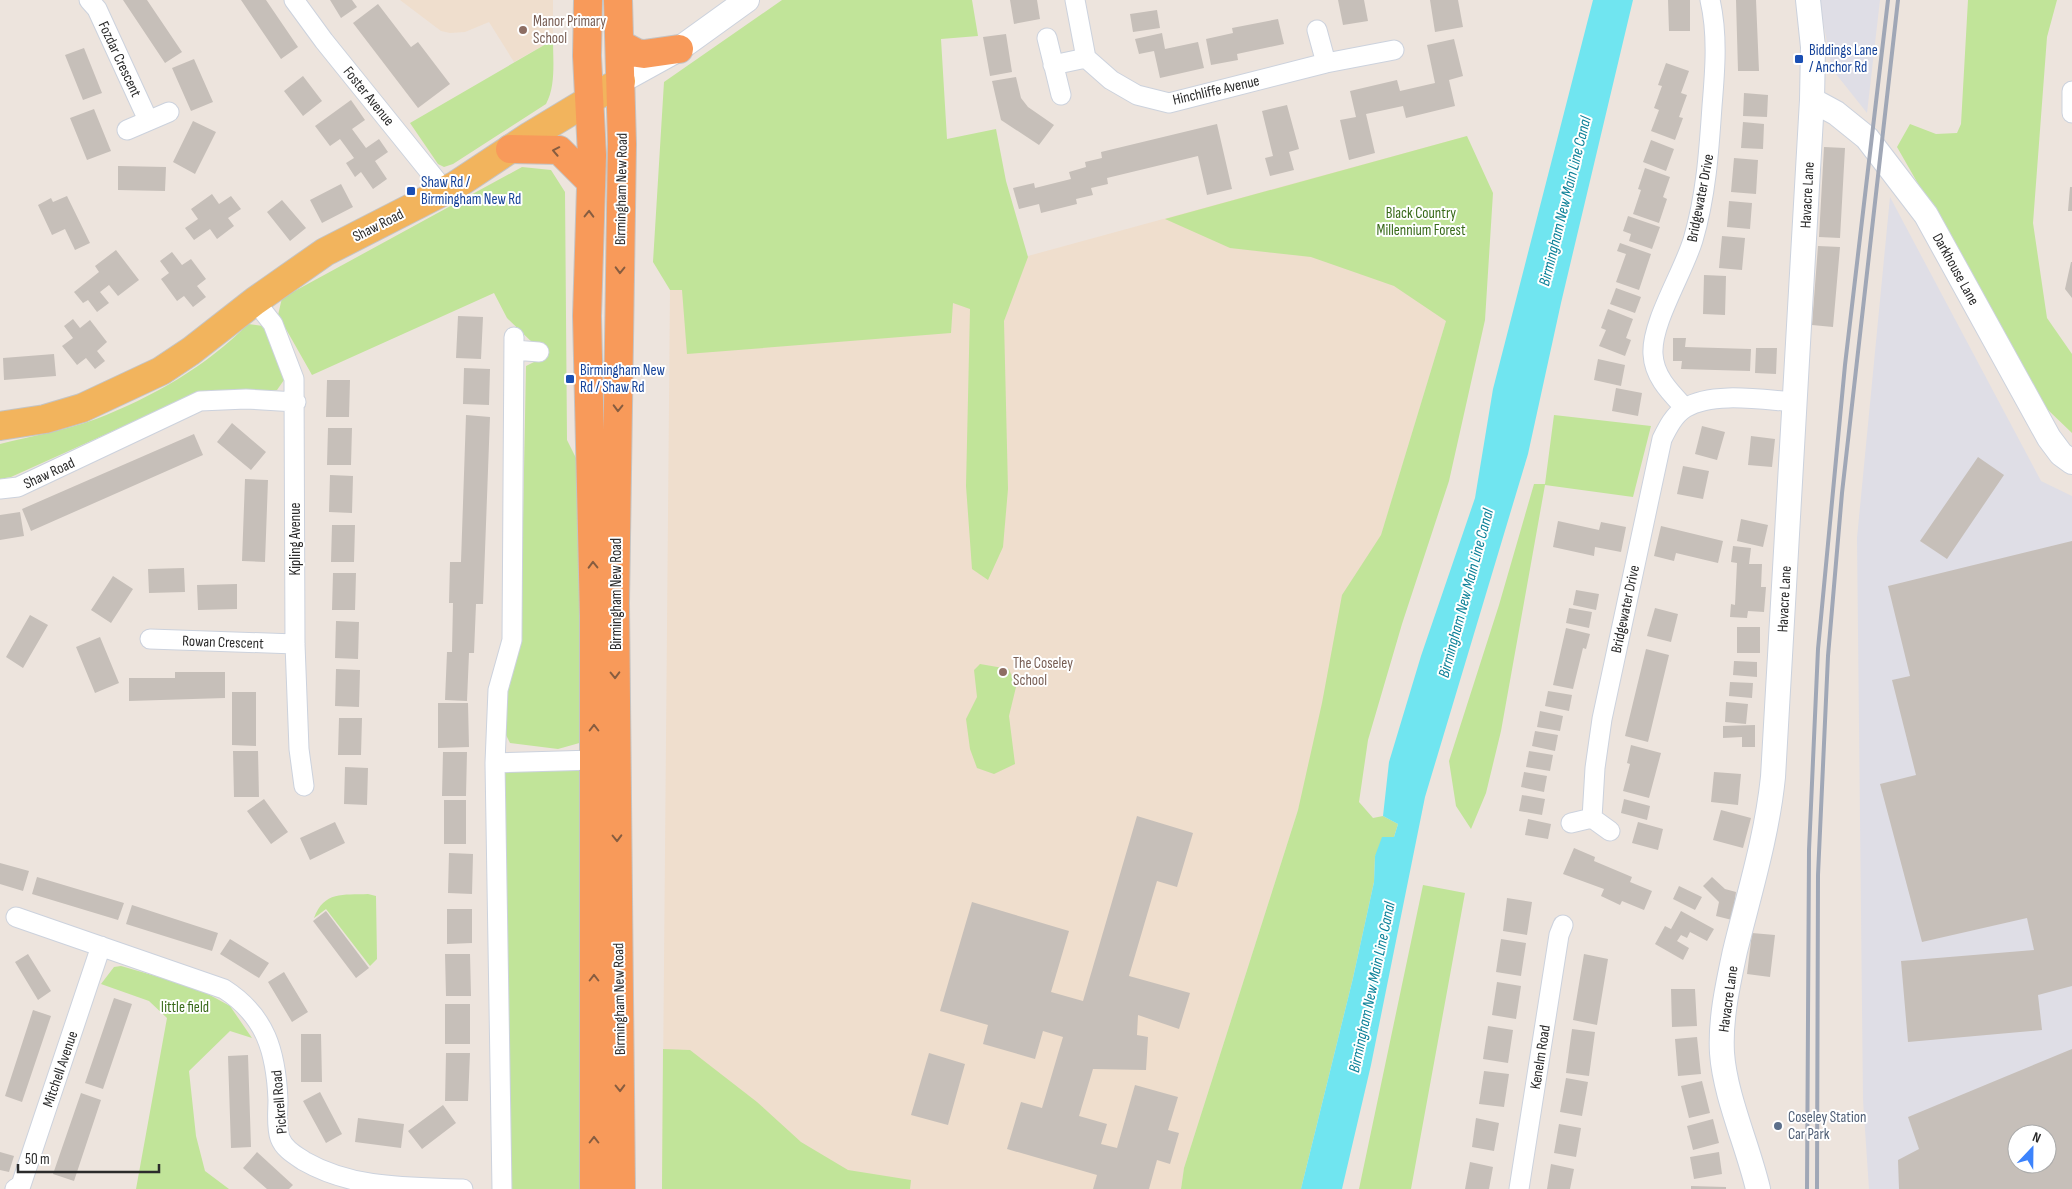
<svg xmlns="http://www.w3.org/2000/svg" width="2072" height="1189" viewBox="0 0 2072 1189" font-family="'Sofia Sans Condensed',sans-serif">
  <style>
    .industrial { fill: #dfdee6; fill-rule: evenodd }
    .education { fill: #efdecd }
    .green { fill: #c1e499 }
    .water { fill: #70e5f0 }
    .building { fill: #c6bfb9; fill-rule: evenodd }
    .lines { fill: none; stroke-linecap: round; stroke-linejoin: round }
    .minor-casing { stroke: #ccd2dd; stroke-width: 21 }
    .tertiary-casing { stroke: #ccd2dd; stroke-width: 26 }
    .primary-casing { stroke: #c4c4c4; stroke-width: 30 }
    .trunk-casing { stroke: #c4c4c4; stroke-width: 30 }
    .minor { stroke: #fff; stroke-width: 19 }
    .tertiary { stroke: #fff; stroke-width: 24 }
    .primary { stroke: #f2b45d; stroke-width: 28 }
    .trunk { stroke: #f89a5a; stroke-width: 28 }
    .rail { stroke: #a0a7b6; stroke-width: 4 }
    .oneway { stroke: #875d40 }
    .education-dot { fill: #8d6e63; stroke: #fff; stroke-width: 2 }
    .transit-dot { fill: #1a4fb4; stroke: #fff; stroke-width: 2 }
    .service-dot { fill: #5c6f8a; stroke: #fff; stroke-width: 2 }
    .labels { text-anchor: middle; stroke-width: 4; stroke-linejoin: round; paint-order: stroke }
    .education-label { font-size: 15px; fill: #785e54; stroke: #fff; text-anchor: start }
    .transit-label { font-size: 15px; fill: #164399; stroke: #fff; text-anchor: start }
    .street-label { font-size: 15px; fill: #2b2b2b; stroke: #fff }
    .park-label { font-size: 15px; fill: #396a1a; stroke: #fff }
    .service-label { font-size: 15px; fill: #4e5e75; stroke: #fff; text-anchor: start }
    .water-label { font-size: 16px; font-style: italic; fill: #0c8198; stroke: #fff }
  </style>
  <rect width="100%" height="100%" fill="#ede4dd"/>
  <!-- industrial -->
  <path class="industrial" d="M1819,0H1880L1867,113L1832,69Z
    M1890,197L2041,481L2072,496V1189H1869L1863,1100L1857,538ZM2017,1134H2047V1164H2017Z"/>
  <!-- education -->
  <path class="education" d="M400,0H553V40L514,62L489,22L465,32L450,33L441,31Z
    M1467,136L1446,321L1298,810L1184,1168L1181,1189H662L670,290L828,282L995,265Z"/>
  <!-- green -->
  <path class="green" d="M782,0H972L978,36L941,39L947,139L996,129L1006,181L1028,257L1004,321L1008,489L1003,547L988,580L972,569L966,486L970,309L953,303L951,333L687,354L682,290H670L653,262L664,82Z
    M1968,0H2057L2047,37L2033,223L2047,318L2072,354V433L2047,409L1897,147L1910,124L1936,134L1957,133L1961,124Z
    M553,40C553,60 556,86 546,104L453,164L444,167L438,164L410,123Z
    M1467,136L1493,193L1485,320L1449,481L1402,624L1368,740L1359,802L1373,818L1383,816L1398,824L1394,837L1375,856L1374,882L1353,978L1301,1189H1181L1184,1168L1298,810L1322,703L1342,595L1381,535L1446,321L1394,286L1311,257L1230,248L1165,219Z
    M522,167L551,170L565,192L567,440L582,470L583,742L558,749L510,743L502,727V689L521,626L526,366L536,361V346L507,318L494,293L312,375L278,315L282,298Z
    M248,324L263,326L275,343L284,380L277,390L260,392L210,390L184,399L11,477L0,479V444C32,436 66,430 96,419C151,398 207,366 248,324Z
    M1554,415L1651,426L1633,497L1545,485L1501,731L1486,793L1471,829L1456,806L1449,761L1499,605L1534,484H1545Z
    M980,664L1009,669L1016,687L1009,716L1015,764L994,774L977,768L970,749L966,719L977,697L974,670Z
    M587,760L594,1189H502L495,763Z
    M1423,885L1465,893L1411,1189H1359Z
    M368,894L376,896L377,959L370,966L326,909L314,918C324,891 343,895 368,894Z
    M121,966L197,988L230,1006L252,1038L230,1031L189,1071L196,1136L205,1171L229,1189H136L167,1018L149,1001L101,984L114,967Z
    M663,1049L690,1050L757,1102L801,1142L848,1170L911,1180L910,1189H662Z"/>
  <!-- water -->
  <path class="water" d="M1593,0H1633L1561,303L1528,454L1425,797L1371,1065L1342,1189H1301L1353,978L1374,882L1375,856L1382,837H1394L1398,824L1383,816L1389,762L1421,656L1475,498L1493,389Z"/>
  <!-- building -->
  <path class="building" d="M123,0H147L182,52L165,63Z
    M241,0H266L298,47L281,59Z
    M330,0H352L357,7L341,18Z
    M1010,0H1037L1040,19L1014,24Z
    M1338,0H1364L1368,21L1343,25Z
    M1430,0H1458L1463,27L1435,32Z
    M1668,0H1690V31H1669Z
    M1736,0H1756L1759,71H1738Z
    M378,4L411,47L418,42L450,84L418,108L353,23Z
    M1157,10L1160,28L1133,32L1130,14Z
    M1278,19L1284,44L1237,54L1238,60L1211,65L1206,39L1233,33L1232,28Z
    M1162,33L1165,49L1198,42L1204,68L1160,78L1154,51L1139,54L1135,39Z
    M1006,34L1012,72L990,76L983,37Z
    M1454,39L1463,76L1449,80L1455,106L1406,118L1403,106L1366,114L1375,153L1349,160L1340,120L1356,117L1350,91L1397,80L1400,91L1435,83L1427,45Z
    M84,48L102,93L83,100L65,55Z
    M194,59L213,102L191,111L172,68Z
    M1666,63L1689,71L1681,93L1687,95L1679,117L1683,118L1675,140L1651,131L1659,110L1654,108L1662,86L1658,85Z
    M303,76L322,101L303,116L284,91Z
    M1016,77L1021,98L1028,107L1054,125L1039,145L1001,120L992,81Z
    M1744,93L1768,95L1767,117L1743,116Z
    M351,100L365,120L352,129L366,148L379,139L388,152L375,161L387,179L373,189L361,172L355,177L346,163L354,158L340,139L330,146L315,126Z
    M1287,105L1299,149L1289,152L1294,170L1270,176L1265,158L1273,156L1262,111Z
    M94,109L111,151L87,160L70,118Z
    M193,121L216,132L195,174L173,162Z
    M1743,122L1764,124L1763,149L1741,148Z
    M1217,124L1232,189L1207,195L1198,156L1107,178L1108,184L1091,188L1093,195L1076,199L1077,204L1041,213L1039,204L1019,209L1013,188L1034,183L1035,188L1071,179L1069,172L1086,167L1085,162L1102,158L1101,152Z
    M1651,140L1674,149L1666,171L1643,162Z
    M1824,147L1845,148L1840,238L1819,237Z
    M1734,158L1758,160L1756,194L1731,192Z
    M118,166L166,167L165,191L118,190Z
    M1645,168L1670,177L1663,197L1667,199L1659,223L1633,214L1641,190L1638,189Z
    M341,184L353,207L322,223L310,200Z
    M2070,187H2072V211H2068Z
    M212,194L219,204L231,196L241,209L228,218L234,226L217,239L210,229L194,240L185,228L198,219L191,209Z
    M67,196L90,243L75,250L65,229L52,235L38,205L51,198L53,202Z
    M282,200L306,228L290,241L267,212Z
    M1729,201L1752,203L1750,229L1727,227Z
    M1628,216L1660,227L1652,249L1629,241L1631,234L1623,231Z
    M1722,236L1745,238L1742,270L1719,268Z
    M1620,243L1651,254L1639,290L1616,282L1626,254L1617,251Z
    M1818,246L1840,247L1833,327L1812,325Z
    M116,250L139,280L118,296L109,285L100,292L109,303L97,312L88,300L83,303L74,292L99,272L95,266Z
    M172,252L182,265L191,259L206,279L197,286L206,297L193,307L184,296L177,301L161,279L169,273L160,261Z
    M2071,262H2072V298L2065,289Z
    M1704,275L1726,276L1725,315L1703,314Z
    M1616,288L1641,297L1635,313L1610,304Z
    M1608,309L1633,319L1626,338L1631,340L1625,356L1599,346L1606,330L1601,328Z
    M458,316L483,317L481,359L456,358Z
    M73,319L80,328L90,320L107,342L97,351L105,361L95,369L86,358L77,365L62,346L73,338L64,326Z
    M1673,338H1686L1685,347L1751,349L1750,371L1681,369L1682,361H1673Z
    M1756,348H1777L1776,374L1755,373Z
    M54,354L56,376L4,380L3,358Z
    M1598,359L1625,365L1621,386L1594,380Z
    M464,368L490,369L489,405L463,404Z
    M327,380H350L349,417H326Z
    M1616,388L1642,393L1638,416L1612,411Z
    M466,415L490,417L483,604H476L474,653H469L467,701L445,700L447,652H452L453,603H449L450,562H461Z
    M232,423L266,452L251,470L217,442Z
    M1702,426L1725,432L1717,460L1695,454Z
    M328,428H352L351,465H327Z
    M194,434L203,455L31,531L22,509Z
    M1751,436L1775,439L1772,467L1748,465Z
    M1978,457L2004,475L1947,559L1920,541Z
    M1683,466L1709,471L1703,499L1677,494Z
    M330,475L353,476L352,513L329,512Z
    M245,479L268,480L265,562L242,561Z
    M20,512L24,536L0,540V515Z
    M1741,519L1768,525L1763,547L1737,541Z
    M1558,521L1599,530L1601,522L1626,527L1621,552L1595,547L1594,556L1553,547Z
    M332,525H355L354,562H331Z
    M1661,526L1723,541L1718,563L1676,553L1674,561L1654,556Z
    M2072,541V986L2038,995L2042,1030L1908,1042L1901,961L2034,950L2027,918L1922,942L1880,784L1916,775L1892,680L1910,676L1888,586Z
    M1733,546L1751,548L1749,564H1762L1761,587H1766L1764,612L1748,611L1747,618L1730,617L1731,604L1735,605L1737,563L1731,562Z
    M184,568L185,592L149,593L148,569Z
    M333,573H356L355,610H332Z
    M113,576L133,589L111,623L91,610Z
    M237,584V609L198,610L197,585Z
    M1576,590L1599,594L1596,610L1573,605Z
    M1569,608L1592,612L1589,628L1566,623Z
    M1655,608L1678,614L1671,642L1647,636Z
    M30,615L48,625L23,668L6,657Z
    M336,621L359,622L358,659L335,658Z
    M1737,627H1760V653H1737Z
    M1566,628L1590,634L1586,649L1583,648L1573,689L1553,685Z
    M100,637L119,683L95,693L76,647Z
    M1646,649L1669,655L1648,742L1625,736Z
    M1734,661L1757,662V677L1733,675Z
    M336,669L360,670L359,707L335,706Z
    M175,672H225V698L129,701V678H175Z
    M1730,682L1753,683L1752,698L1729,696Z
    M1548,691L1572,695L1569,711L1545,706Z
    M232,692H256V746L232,745Z
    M1726,702L1748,704L1746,724L1725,722Z
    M438,703H468L469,747L438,748Z
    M1540,711L1563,716L1560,731L1537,727Z
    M339,718H362L361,755H338Z
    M1755,725V747H1742V737L1723,738V726Z
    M1535,731L1558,735L1555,751L1532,746Z
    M1631,745L1661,753L1649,798L1623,791L1630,764L1627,763Z
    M233,751H258L259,797H234Z
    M1529,751L1553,755L1550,771L1526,767Z
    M443,752H467L466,796H442Z
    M345,767L368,768L367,805L344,804Z
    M1524,772L1547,776L1544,792L1521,787Z
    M1714,772L1741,774L1738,805L1711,802Z
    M1522,795L1545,799L1542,815L1519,811Z
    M264,799L288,832L271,844L247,811Z
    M1624,799L1650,806L1647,820L1621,813Z
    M444,800H466V844H444Z
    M1721,810L1751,818L1743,848L1713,840Z
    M1137,816L1193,833L1177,887L1157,881L1129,976L1190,993L1179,1029L1138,1015L1137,1035L1148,1037L1146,1070L1093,1069L1079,1116L1107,1124L1101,1144L1117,1148L1135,1085L1178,1097L1168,1130L1179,1133L1170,1164L1157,1160L1149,1189H1093L1097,1175L1007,1149L1021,1102L1042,1108L1063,1037L1043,1031L1035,1059L983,1044L988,1025L940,1011L972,902L1069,931L1051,992L1083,1001Z
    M1528,819L1551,824L1548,839L1525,835Z
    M335,822L345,843L310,860L300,838Z
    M1638,822L1663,829L1658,850L1632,843Z
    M1574,848L1595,857L1594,861L1632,877L1630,882L1652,891L1644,910L1622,901L1620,905L1601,896L1604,889L1563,874Z
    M449,853L473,854L472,894L448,893Z
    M0,863L29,871L23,891L0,884Z
    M37,877L124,903L118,920L32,894Z
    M1712,877L1725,889L1736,892L1732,920L1716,916L1719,902L1703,886Z
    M1679,886L1702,897L1695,910L1673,899Z
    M1507,898L1532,902L1527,935L1503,931Z
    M132,905L218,933L212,951L126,924Z
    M447,909H472V943L447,944Z
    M326,911L369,968L356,978L313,921Z
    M1681,911L1714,929L1707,941L1690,932L1687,938L1681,935L1677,941L1689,948L1683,960L1655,944L1665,926L1671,929Z
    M1752,933L1775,935L1770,977L1747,974Z
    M230,939L269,963L259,978L220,954Z
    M1501,939L1526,943L1521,976L1496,972Z
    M28,954L51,991L38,1000L15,962Z
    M445,954H470L471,996H446Z
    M1584,954L1608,959L1597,1025L1573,1020Z
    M284,972L308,1012L292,1022L268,982Z
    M1497,982L1521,986L1516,1019L1492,1015Z
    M1671,989H1695L1697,1026L1672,1027Z
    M114,998L132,1004L103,1089L85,1083Z
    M445,1004H470V1044H445Z
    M33,1010L51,1016L22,1102L5,1096Z
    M1488,1026L1513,1030L1508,1063L1483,1059Z
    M1572,1029L1595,1032L1589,1076L1566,1073Z
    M301,1034H321L322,1082H301Z
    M1697,1037L1701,1074L1678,1076L1675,1039Z
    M2072,1049V1189H1899L1898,1160L1919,1149L1908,1117ZM2017,1134H2047V1164H2017Z
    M446,1053H470L468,1101H445Z
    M929,1053L965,1064L948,1125L911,1115Z
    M248,1055L251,1147L231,1148L228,1056Z
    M1484,1071L1509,1074L1504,1107L1479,1104Z
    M1566,1078L1588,1082L1582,1116L1560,1112Z
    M1702,1081L1710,1113L1689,1118L1681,1086Z
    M320,1092L342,1134L326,1143L303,1101Z
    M81,1093L101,1100L74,1181L53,1174Z
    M443,1105L456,1123L422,1149L408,1131Z
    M358,1118L404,1124L401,1148L355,1142Z
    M1476,1118L1499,1123L1494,1151L1472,1147Z
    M1713,1119L1719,1143L1693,1150L1687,1126Z
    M1559,1124L1581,1128L1576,1157L1554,1153Z
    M0,1152L14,1156L9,1172L0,1170Z
    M257,1152L293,1185L289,1189H267L243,1168Z
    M1719,1152L1722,1174L1694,1179L1690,1157Z
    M1470,1162L1493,1167L1489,1189H1465Z
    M1551,1164L1574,1169L1570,1189H1547Z
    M1691,1186L1726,1187V1189H1691Z"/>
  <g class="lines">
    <!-- minor casing -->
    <g class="minor-casing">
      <path id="minor" d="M89,0L97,9L148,120
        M294,0L324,41L445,191
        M1075,0L1086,58L1111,80L1137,95L1169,103L1326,63L1394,50
        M1317,30L1326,63
        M1047,38L1061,95
        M1053,65L1086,58
        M2072,91V113
        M127,130L169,112
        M255,301L273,324L294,379L295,644L299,749L304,786
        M514,337L512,640L498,690L495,763L594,760
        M514,350L539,352
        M1685,408C1671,393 1654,377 1653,354C1651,323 1683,273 1693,240C1706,196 1709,151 1712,106C1715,71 1718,34 1710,0
        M0,489L18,487L200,401L246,399L296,402
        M150,639L295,644
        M495,763L502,1189
        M1592,818L1595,768L1602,719L1662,439C1668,427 1674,415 1685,408C1713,391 1764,400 1795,402
        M1571,823L1592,818L1610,831
        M16,917L224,989C266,1016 276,1052 278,1100C278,1111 276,1127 280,1138C284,1149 295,1155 304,1161C353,1189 408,1187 463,1189
        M15,1189L21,1185L101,946
        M1519,1189L1559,935L1563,925"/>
    </g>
    <!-- tertiary casing -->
    <g class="tertiary-casing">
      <path id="tertiary" d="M621,81L679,49L747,0
        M1812,100L1836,113L1867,138L1926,215L2049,438L2061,454L2072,462
        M1758,1189C1748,1146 1725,1096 1722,1053C1720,1019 1728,984 1735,951C1749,894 1767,836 1773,777L1812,100L1813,47L1808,0"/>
    </g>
    <!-- primary casing -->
    <g class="primary-casing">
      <path id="primary" d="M0,426L45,419L82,408L161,371L191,351L255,301L325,252L456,185L530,136L621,81"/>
    </g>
    <!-- trunk casing -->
    <g class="trunk-casing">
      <path id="trunk" d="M588,0L587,56L592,155L587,316L594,616V1189
        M618,0L622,144L615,603L621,1189
        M620,44L637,53L644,54L679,49
        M510,149L559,150L590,181"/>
    </g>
    <!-- minor -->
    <use href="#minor" class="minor"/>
    <!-- tertiary -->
    <use href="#tertiary" class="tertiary"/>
    <!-- primary -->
    <use href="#primary" class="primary"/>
    <!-- trunk -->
    <use href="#trunk" class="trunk"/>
    <!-- rail -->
    <path class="rail" d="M1807,1189L1809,850L1818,649L1845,365L1888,0
      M1817,1189L1818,875L1828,656L1842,493L1898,0"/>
  </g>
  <!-- one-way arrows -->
  <defs><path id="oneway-chevron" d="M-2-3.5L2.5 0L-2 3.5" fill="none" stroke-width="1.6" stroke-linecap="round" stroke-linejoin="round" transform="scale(1.25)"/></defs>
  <g class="oneway">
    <use href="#oneway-chevron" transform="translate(556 151) rotate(-169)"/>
    <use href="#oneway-chevron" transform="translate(589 214) rotate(-89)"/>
    <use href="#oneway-chevron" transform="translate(620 270) rotate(91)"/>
    <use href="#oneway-chevron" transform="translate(618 408) rotate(91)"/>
    <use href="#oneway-chevron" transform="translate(593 565) rotate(-91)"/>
    <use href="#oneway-chevron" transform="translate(615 675) rotate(89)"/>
    <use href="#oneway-chevron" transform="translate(594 728) rotate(-90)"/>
    <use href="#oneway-chevron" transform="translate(617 838) rotate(89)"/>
    <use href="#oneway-chevron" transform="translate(594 978) rotate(-90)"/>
    <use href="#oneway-chevron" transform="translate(620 1088) rotate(89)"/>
    <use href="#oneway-chevron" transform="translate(594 1140) rotate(-90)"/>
  </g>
  <!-- markers -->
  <g class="education-dot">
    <circle cx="523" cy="30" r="5"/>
    <circle cx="1003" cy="672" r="5"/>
  </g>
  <g class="transit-dot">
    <rect x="1794" y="54" width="10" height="10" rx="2.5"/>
    <rect x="406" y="186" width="10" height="10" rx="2.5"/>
    <rect x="565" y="374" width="10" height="10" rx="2.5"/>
  </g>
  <circle class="service-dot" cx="1778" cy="1126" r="5"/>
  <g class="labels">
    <!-- education labels -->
    <g class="education-label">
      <text x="533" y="26">Manor Primary<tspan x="533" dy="17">School</tspan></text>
      <text x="1013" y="668">The Coseley<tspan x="1013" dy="17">School</tspan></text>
    </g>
    <!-- transit labels -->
    <g class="transit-label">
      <text x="1809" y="55">Biddings Lane<tspan x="1809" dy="17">/ Anchor Rd</tspan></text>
      <text x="421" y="187">Shaw Rd /<tspan x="421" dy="17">Birmingham New Rd</tspan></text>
      <text x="580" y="375">Birmingham New<tspan x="580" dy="17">Rd / Shaw Rd</tspan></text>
    </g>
    <!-- street labels -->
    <g class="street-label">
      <text transform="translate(120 59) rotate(65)" y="5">Fozdar Crescent</text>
      <text transform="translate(1216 90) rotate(-13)" y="5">Hinchliffe Avenue</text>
      <text transform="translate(369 96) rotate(51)" y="5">Foster Avenue</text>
      <text transform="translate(621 189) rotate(-89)" y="5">Birmingham New Road</text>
      <text transform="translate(1807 195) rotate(-87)" y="5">Havacre Lane</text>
      <text transform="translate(1700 198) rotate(-79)" y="5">Bridgewater Drive</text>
      <text transform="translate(378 225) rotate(-27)" y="5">Shaw Road</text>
      <text transform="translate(1956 269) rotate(61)" y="5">Darkhouse Lane</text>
      <text transform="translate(49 473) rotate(-25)" y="5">Shaw Road</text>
      <text transform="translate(295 539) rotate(-90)" y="5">Kipling Avenue</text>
      <text transform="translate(616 594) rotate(-90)" y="5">Birmingham New Road</text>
      <text transform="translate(1784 599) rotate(-87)" y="5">Havacre Lane</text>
      <text transform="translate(1625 609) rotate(-78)" y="5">Bridgewater Drive</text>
      <text transform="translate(223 642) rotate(2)" y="5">Rowan Crescent</text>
      <text transform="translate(619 999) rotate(-91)" y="5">Birmingham New Road</text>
      <text transform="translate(1728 999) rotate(-82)" y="5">Havacre Lane</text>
      <text transform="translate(1540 1057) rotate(-81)" y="5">Kenelm Road</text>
      <text transform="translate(60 1069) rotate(-71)" y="5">Mitchell Avenue</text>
      <text transform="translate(279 1102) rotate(-95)" y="5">Pickrell Road</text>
    </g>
    <!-- park labels -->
    <g class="park-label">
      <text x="1421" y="218">Black Country<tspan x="1421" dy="17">Millennium Forest</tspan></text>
      <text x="185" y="1012">little field</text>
    </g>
    <!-- service labels -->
    <g class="service-label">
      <text x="1788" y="1122">Coseley Station<tspan x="1788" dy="17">Car Park</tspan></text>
    </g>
    <!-- water labels -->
    <g class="water-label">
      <text transform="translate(1564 201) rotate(-76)" y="6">Birmingham New Main Line Canal</text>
      <text transform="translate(1465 593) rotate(-75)" y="6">Birmingham New Main Line Canal</text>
      <text transform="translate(1371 987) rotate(-78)" y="6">Birmingham New Main Line Canal</text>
    </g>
  </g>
  <!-- north arrow -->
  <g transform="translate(2032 1149) rotate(22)"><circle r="24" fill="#ffffff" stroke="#aaaaaa"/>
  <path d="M0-4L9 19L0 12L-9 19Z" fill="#3c83fc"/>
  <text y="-8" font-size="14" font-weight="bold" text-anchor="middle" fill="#2b2b2b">N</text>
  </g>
  <!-- scale -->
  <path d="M18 1164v8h141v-8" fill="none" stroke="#2b2b2b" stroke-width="2.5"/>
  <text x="25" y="1164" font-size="15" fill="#2b2b2b" stroke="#ffffff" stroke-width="4" paint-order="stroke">50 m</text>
</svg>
